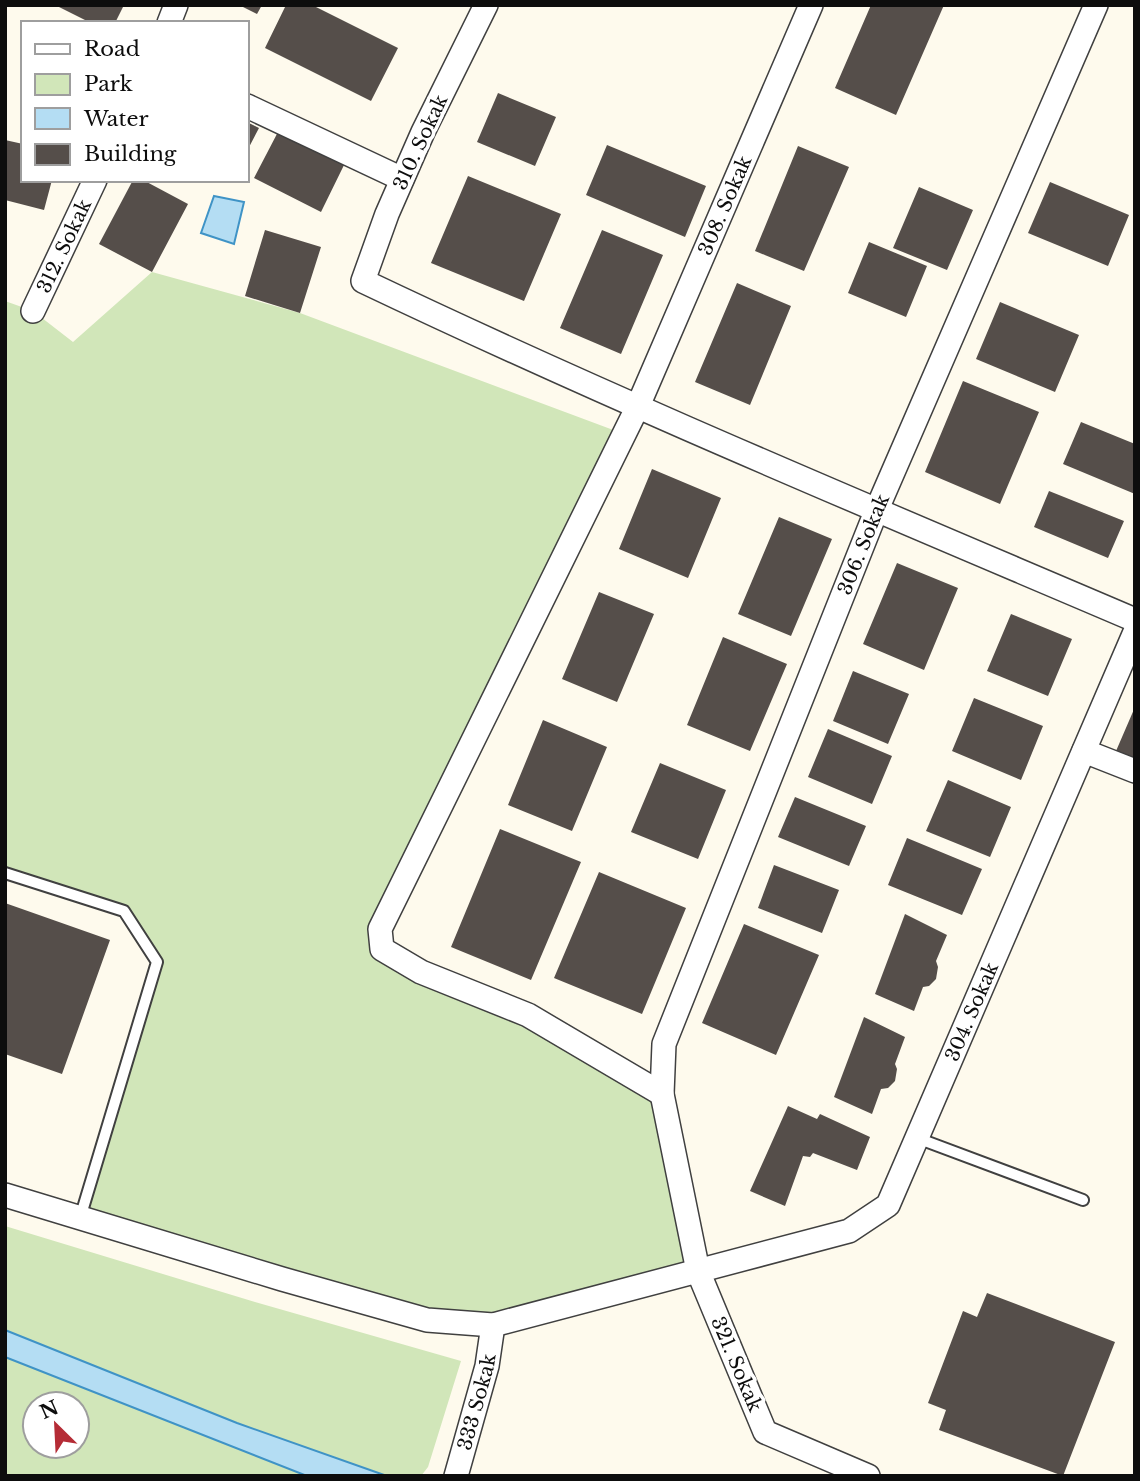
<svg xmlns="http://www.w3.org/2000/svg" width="1140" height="1481" viewBox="0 0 1140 1481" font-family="'Libre Baskerville',serif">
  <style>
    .green { fill: #d1e6b9; fill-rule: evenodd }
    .water { fill: #b4ddf3; stroke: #3f93c6; stroke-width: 2 }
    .building { fill: #554e4a }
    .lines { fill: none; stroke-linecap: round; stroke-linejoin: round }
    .service-casing { stroke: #404040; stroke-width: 14 }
    .minor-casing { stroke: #404040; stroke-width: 26 }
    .service { stroke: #fff; stroke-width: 10 }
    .minor { stroke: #fff; stroke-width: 23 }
    .labels { text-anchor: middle; stroke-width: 7; stroke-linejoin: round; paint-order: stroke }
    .street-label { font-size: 19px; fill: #0d0d0d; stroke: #fff }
  </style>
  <rect width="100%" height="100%" fill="#fefaed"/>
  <!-- green -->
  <path class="green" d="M152,272L300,313L624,434L383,949L662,1094L698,1271L493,1325L80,1218L157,962L124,911L5,869V301L33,311L73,342Z
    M5,1226L255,1302L461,1361L428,1467L421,1476H387L237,1423L5,1330Z
    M5,1357L307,1476H5ZM35,1404H77V1446H35Z"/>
  <!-- water -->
  <path class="water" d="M214,196L244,202L234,244L201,233Z
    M5,1330L237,1423L387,1476H307L5,1357Z"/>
  <!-- building -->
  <path class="building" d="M55,5H124L115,23H91Z
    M239,5H262L257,14Z
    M286,5H312L398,48L371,101L265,48Z
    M871,5H944L896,115L835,88Z
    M498,93L556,117L535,166L477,142Z
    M247,122L259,128L247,151Z
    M279,130L345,163L321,212L254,178Z
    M5,140L23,144V180H52L44,210L5,200Z
    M607,145L706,186L685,237L586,195Z
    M798,146L849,167L804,271L755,251Z
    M468,176L561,214L524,301L431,263Z
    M133,180H143L188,204L152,272L99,244Z
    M1050,182L1129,215L1108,266L1028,233Z
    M919,187L973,210L947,270L893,248Z
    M265,230L321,247L300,313L245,296Z
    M602,230L663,255L621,354L560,328Z
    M869,242L927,266L906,317L848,293Z
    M737,283L791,306L750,405L695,382Z
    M1000,302L1079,335L1055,392L976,359Z
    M963,381L1039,412L1000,504L925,472Z
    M1081,422L1135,444V494L1063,464Z
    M652,469L721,498L688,578L619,549Z
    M1049,491L1124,521L1108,558L1034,527Z
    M779,517L832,539L791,636L738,614Z
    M897,563L958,588L924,670L863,644Z
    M599,592L654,614L617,702L562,679Z
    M1011,614L1072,639L1048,696L987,671Z
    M723,637L787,664L750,751L687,725Z
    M853,671L909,694L888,744L833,721Z
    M974,698L1043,726L1021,780L952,751Z
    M1135,707V767L1113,758Z
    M543,720L607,747L572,831L508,805Z
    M828,729L892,756L872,804L808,777Z
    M660,763L726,790L698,859L631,832Z
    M948,780L1011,807L990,857L926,831Z
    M795,797L866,826L849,866L778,837Z
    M500,829L581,862L531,980L451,947Z
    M907,838L982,869L962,915L888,885Z
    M774,865L839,890L822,933L758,908Z
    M599,872L686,908L642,1014L554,978Z
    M5,903L110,940L62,1074L5,1054Z
    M905,914L947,935L936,961L938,967L936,979L929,986L923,987L914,1011L875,994Z
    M744,924L819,955L776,1055L702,1023Z
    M864,1017L905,1037L895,1064L897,1069L895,1081L888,1088L881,1089L872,1114L834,1097Z
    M788,1106L817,1119L820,1114L870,1137L857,1170L813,1153L810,1157L803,1156L785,1206L750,1191Z
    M987,1293L1115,1342L1063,1476L939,1430L946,1410L928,1403L963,1311L977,1317Z"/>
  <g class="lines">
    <!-- service casing -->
    <g class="service-casing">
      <path id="service" d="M5,873L124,911L157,962L80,1218
        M917,1138L1083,1200"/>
    </g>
    <!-- minor casing -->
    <g class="minor-casing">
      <g id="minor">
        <path d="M486,5L423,132L387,214L363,281C617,402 877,510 1135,620"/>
        <path d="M169,23L176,5"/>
        <path d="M247,106L402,179"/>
        <path id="s1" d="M33,311L95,180"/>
        <path d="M1084,751L1135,771"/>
        <path id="s2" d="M662,1094L528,1015L421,972L382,949L380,929L638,406L811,5"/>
        <path id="s3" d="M5,1195L282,1279L427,1320L493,1325L849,1231L888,1205L1135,632"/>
        <path id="s4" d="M456,1476L487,1366L493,1325"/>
        <path id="s5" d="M868,1476L765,1432L698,1271L662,1094L664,1044L877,509L1096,5"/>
      </g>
    </g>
    <!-- service -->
    <use href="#service" class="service"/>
    <!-- minor -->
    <use href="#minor" class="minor"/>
  </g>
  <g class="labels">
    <!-- street labels -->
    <g class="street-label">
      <text transform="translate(420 142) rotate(-65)" y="7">310. Sokak</text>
      <text dy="7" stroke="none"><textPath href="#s2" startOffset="1138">308. Sokak</textPath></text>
      <text dy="7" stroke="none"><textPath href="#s1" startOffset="72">312. Sokak</textPath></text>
      <text dy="7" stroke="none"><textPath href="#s5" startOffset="1055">306. Sokak</textPath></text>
      <text dy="7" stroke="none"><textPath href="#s3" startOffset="1132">304. Sokak</textPath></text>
      <text transform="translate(737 1364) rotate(67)" y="7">321. Sokak</text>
      <text dy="7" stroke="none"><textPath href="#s4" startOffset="77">333 Sokak</textPath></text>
    </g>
  </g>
  <!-- border -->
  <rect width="1140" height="1481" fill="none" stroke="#0d0d0d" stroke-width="14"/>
  <!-- legend -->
  <rect x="21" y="21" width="228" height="161" fill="#ffffff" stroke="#9e9e9e" stroke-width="2"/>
  <rect x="35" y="44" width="35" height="10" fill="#ffffff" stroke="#9e9e9e" stroke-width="2"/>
  <text x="84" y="56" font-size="21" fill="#0d0d0d">Road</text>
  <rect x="35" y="74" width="35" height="21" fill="#d1e6b9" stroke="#9e9e9e" stroke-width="2"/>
  <text x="84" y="91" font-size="21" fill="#0d0d0d">Park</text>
  <rect x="35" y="108" width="35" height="21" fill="#b4ddf3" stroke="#9e9e9e" stroke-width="2"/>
  <text x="84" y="126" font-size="21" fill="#0d0d0d">Water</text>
  <rect x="35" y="144" width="35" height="21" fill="#554e4a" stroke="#9e9e9e" stroke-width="2"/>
  <text x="84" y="161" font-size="21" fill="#0d0d0d">Building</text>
  <!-- north arrow -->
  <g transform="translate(56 1425) rotate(336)"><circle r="33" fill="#ffffff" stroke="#9e9e9e" stroke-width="2"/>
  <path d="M0-5L12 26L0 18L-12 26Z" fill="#b52c36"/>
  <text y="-10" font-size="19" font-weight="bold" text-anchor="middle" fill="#0d0d0d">N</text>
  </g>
</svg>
